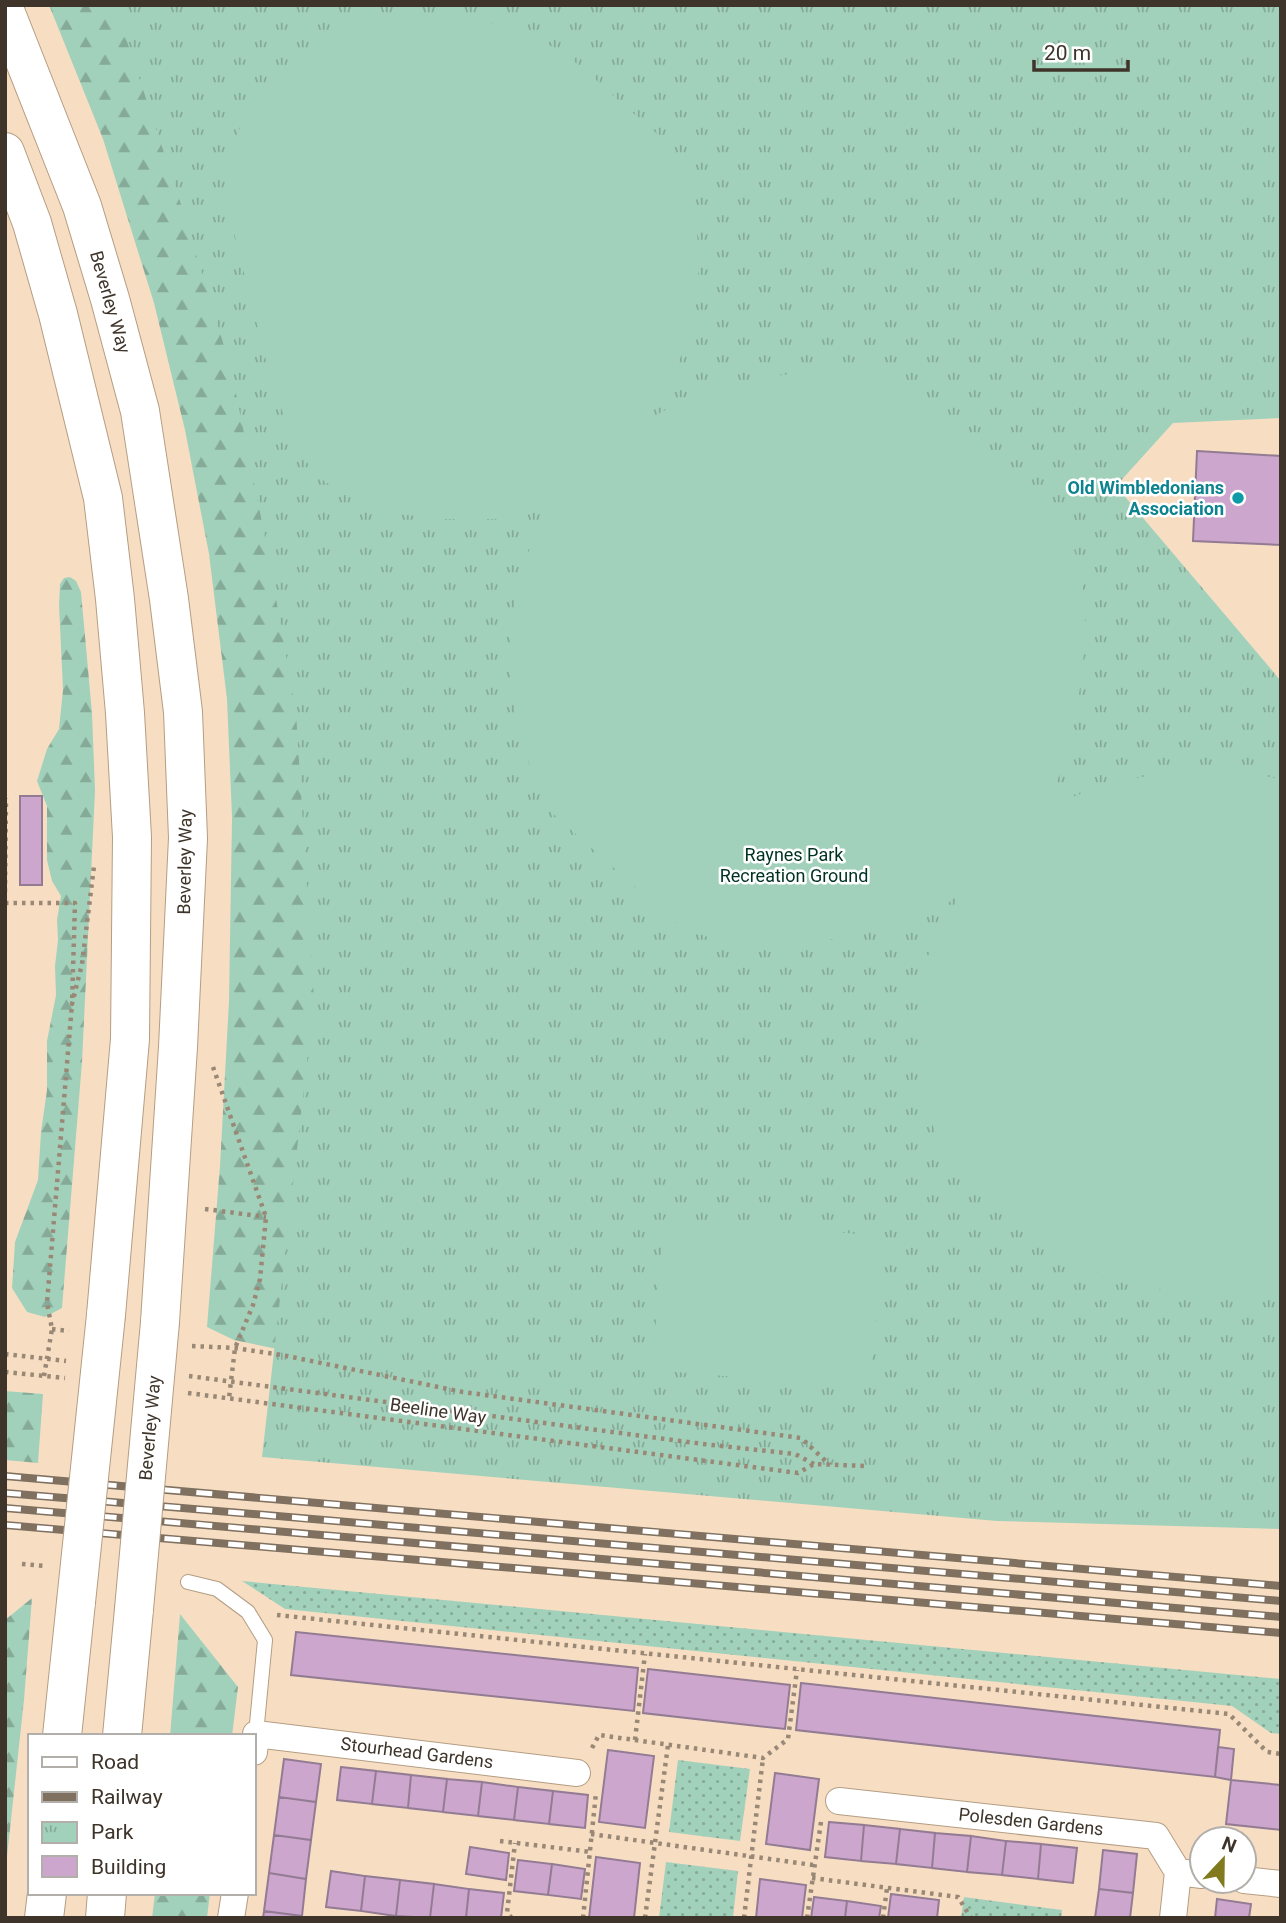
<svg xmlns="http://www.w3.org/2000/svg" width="1286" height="1923" viewBox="0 0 1286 1923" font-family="Roboto,sans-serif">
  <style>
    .grass { fill: url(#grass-dots) }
    .forest { fill: url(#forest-firs) }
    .park { fill: url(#park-tufts) }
    .pitch { fill: #a2d1bb }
    .building { fill: #cca6cc; stroke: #937b93; stroke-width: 2 }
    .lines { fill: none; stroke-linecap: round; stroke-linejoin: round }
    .lane-casing { stroke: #b49d83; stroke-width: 16 }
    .street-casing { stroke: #b49d83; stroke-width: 28 }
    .highway-casing { stroke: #b49d83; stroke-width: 40 }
    .path { stroke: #998876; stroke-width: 4.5; stroke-dasharray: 3.5 5; stroke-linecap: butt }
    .lane { stroke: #fff; stroke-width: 14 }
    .street { stroke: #fff; stroke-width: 26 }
    .highway { stroke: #fff; stroke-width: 38 }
    .rail-casing { stroke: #7f7060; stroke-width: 8 }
    .rail { stroke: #fff; stroke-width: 5; stroke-dasharray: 16; stroke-linecap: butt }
    .highway-bridge-casing { stroke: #b49d83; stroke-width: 40; stroke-linecap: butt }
    .highway-bridge { stroke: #fff; stroke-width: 38 }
    .culture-dot { fill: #0f9aa8; stroke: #fff; stroke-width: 2.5 }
    .labels { text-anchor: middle; stroke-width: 5; stroke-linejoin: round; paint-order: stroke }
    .street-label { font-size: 18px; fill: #3e342a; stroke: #fff }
    .culture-label { font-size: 18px; font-weight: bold; fill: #0d838f; stroke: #fff; text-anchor: end }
    .park-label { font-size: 18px; fill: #003221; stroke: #fff }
  </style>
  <defs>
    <pattern id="grass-dots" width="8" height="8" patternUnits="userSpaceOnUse" patternTransform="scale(1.75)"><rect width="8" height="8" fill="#a2d1bb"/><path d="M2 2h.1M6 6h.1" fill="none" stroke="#85aa98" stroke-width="1.8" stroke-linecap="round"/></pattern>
    <pattern id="forest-firs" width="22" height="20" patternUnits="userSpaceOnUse" patternTransform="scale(1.75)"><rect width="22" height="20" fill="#a2d1bb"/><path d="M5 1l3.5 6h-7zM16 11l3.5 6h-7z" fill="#85aa98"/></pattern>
    <pattern id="park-tufts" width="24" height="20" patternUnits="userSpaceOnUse" patternTransform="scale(1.75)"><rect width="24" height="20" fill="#a2d1bb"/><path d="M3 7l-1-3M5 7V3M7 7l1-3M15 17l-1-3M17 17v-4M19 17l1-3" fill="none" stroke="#85aa98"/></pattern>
  </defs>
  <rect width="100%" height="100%" fill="#f7dec3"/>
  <!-- grass -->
  <path class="grass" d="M242,1581L1281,1679V1734L1271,1733L1232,1706L285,1609Z
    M678,1760L750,1769L740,1841L669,1832Z
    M666,1862L738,1871L733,1918H659Z
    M964,1897L1062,1910L1061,1918H961Z"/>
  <!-- forest -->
  <path class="forest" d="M49,5H179L215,266L332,821L282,1350L234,1340L207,1327L220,1166L229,1001L232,817L227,699L209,554L185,430L154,303L103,139Z
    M70,577L76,581L81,592L92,713L95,791L82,1062L62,1308L45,1317L27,1312L12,1288L15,1242L38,1180L41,1132L47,1090V1041L56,995L55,966L58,940L57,920L61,896L52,881L47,860V806L37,781L47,749L59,729L63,690L59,605L60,584L64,578Z
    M5,1391L43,1394L38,1463L5,1460Z
    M32,1598L24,1700L5,1875V1620Z
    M180,1614L238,1687L232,1736H170Z
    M155,1893H210L207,1918H152Z"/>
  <!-- park -->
  <path class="park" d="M115,5H1281V418L1173,423L1116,486L1281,681V1529L997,1521L262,1457L314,1000L296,713L267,547L231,369L179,198Z"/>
  <!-- pitch -->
  <path class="pitch" d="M396,17C466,17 513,17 572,60C588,71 601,85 616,98C633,114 665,137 677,157C683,166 687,180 690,191C704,248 701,314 676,368C670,380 663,394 655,405C651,410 646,416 642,421C656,416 668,408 681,403C729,382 821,363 872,372C890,375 906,384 922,393C952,421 982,449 1012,476C1031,494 1055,511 1067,534C1099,591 1082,699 1065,760C1059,779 1050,796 1042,814C1051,809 1060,802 1070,798C1136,770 1211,765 1281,779V1298C1251,1304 1224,1299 1195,1295C1145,1288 1093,1278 1051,1249L945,1150C914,1105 912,1001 930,950C939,926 949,914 961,894C954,898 947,904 939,908C922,917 902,922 883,927C823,944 742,959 685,927C666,917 650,901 635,887C607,862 579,837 551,812C529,778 513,714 510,673C508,637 518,573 533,541C539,527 549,516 557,505L539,512L500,519H443L398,514L359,503L324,481L305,460L291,433L273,388L230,217V177L235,140L243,120L258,102L317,45L338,29L365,21Z
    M664,1218L882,1236L870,1388L652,1370Z"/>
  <!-- building -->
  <path class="building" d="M1197,451L1281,456V545L1193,541Z
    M20,796H42V885H20Z
    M296,1632L638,1668L634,1711L291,1675Z
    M648,1669L790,1685L785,1729L643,1713Z
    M801,1683L1220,1730L1215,1777L796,1730Z
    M1218,1747L1234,1749L1231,1780L1215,1777Z
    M608,1750L654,1756L645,1828L599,1822Z
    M284,1759L321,1764L316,1802L279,1797Z
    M341,1767L376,1771L372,1804L337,1800Z
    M376,1771L411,1775L408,1808L372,1804Z
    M775,1773L819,1779L810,1850L766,1844Z
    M411,1775L447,1779L443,1812L408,1808Z
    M447,1779L482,1782L478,1816L443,1812Z
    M1231,1780L1281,1785V1830L1226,1824Z
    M482,1782L518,1787L514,1820L478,1816Z
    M518,1787L553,1791L549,1824L514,1820Z
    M553,1791L588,1795L585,1828L549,1824Z
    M279,1797L316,1802L311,1840L274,1835Z
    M829,1822L864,1825L861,1861L825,1857Z
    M864,1825L900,1829L896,1864L861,1861Z
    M900,1829L935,1833L932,1868L896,1864Z
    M935,1833L971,1836L967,1872L932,1868Z
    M274,1835L311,1840L306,1879L269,1873Z
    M971,1836L1006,1841L1002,1875L967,1872Z
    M1006,1841L1041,1844L1038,1879L1002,1875Z
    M1041,1844L1077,1848L1073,1883L1038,1879Z
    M470,1847L509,1853L506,1880L466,1874Z
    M1103,1850L1137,1854L1133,1893L1099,1889Z
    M596,1857L640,1863L634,1918H589Z
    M518,1860L552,1864L548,1895L514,1891Z
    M552,1864L585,1869L581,1899L548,1895Z
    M331,1871L365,1876L361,1911L326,1907Z
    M269,1873L306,1879L302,1916L264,1911Z
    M365,1876L400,1880L396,1916L361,1911Z
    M760,1879L806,1885L802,1918H756Z
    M400,1880L434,1884L430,1918L396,1916Z
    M434,1884L469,1889L466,1918H430Z
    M469,1889L504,1893L501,1918H466Z
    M1099,1889L1133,1893L1130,1918H1095Z
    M891,1894L939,1900L937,1918H888Z
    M814,1897L847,1901L845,1918H811Z
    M1217,1899L1251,1904L1249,1918H1215Z
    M847,1901L881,1906L879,1918H845Z
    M264,1911L302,1916V1918H263Z"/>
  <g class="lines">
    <!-- lane casing -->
    <g class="lane-casing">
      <path id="lane" d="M188,1582L217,1589L248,1612L265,1640L256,1734"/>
    </g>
    <!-- street casing -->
    <g class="street-casing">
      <path id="street" d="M254,1752L256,1734L577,1773
        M839,1801L1156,1836L1178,1872L1202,1875
        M1244,1880L1281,1884
        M231,1918L235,1893
        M1173,1918L1178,1872"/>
    </g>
    <!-- highway casing -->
    <g class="highway-casing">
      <path id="highway" d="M5,11L82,206L110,299L140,411L169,599L183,712L188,838L178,1047L160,1322
        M5,152L32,223L58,314L103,498L115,599L125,713L132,837L130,1039L106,1315
        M62,1736L76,1602
        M122,1736L134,1609
        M44,1918L47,1893
        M105,1918L107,1893"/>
    </g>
    <!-- path -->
    <path class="path" d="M5,892L6,798
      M5,903H75L72,1004L82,964L94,866
      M213,1067L266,1217L260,1279L253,1305L235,1348L229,1398
      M205,1209L266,1217
      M52,1329L69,1331
      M192,1346L235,1348L282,1355L463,1392L801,1438L830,1465
      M5,1354L66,1361
      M5,1372L65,1378
      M44,1376L52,1329L47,1303L72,1004
      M189,1376L703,1444L795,1454L814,1464
      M188,1393L798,1473L814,1464L865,1466
      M22,1564L45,1566
      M277,1615L1229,1714L1267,1752L1281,1754
      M635,1740L645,1654
      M592,1748L599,1735L763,1758L788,1739L797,1670
      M591,1834L813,1865
      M500,1841L591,1852
      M812,1878L958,1897L971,1918
      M512,1918L507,1913L515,1843
      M583,1918L596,1793
      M645,1918L668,1745
      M744,1918L763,1758
      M807,1918L821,1822
      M883,1918L887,1888"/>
    <!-- lane -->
    <use href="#lane" class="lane"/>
    <!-- street -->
    <use href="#street" class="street"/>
    <!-- highway -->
    <use href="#highway" class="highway"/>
    <!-- rail casing -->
    <g class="rail-casing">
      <path id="rail" d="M5,1476L1281,1586
        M5,1493L1281,1601
        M5,1508L1281,1617
        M5,1525L1281,1633"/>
    </g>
    <!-- rail -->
    <use href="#rail" class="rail"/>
    <!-- highway-bridge casing -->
    <g class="highway-bridge-casing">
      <path id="highway-bridge" d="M76,1602L106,1315
        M134,1609L160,1322"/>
    </g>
    <!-- highway-bridge -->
    <use href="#highway-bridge" class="highway-bridge"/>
  </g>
  <!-- markers -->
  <circle class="culture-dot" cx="1238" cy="498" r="7"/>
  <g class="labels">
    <!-- street labels -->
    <g class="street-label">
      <text transform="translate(110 302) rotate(74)" y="6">Beverley Way</text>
      <text transform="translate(185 862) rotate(-89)" y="6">Beverley Way</text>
      <text transform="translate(438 1411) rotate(8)" y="6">Beeline Way</text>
      <text transform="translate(150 1428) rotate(-85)" y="6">Beverley Way</text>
      <text transform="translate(417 1753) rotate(7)" y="6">Stourhead Gardens</text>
      <text transform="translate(1031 1822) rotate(6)" y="6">Polesden Gardens</text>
    </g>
    <!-- culture labels -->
    <g class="culture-label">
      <text x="1224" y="494">Old Wimbledonians<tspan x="1224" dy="21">Association</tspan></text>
    </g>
    <!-- park labels -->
    <g class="park-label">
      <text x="794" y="861">Raynes Park<tspan x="794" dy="21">Recreation Ground</tspan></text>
    </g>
  </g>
  <!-- border -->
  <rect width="1286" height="1923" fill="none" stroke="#3e342a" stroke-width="14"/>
  <!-- legend -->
  <rect x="28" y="1734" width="228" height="161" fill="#ffffff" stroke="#b2aeaa" stroke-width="2"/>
  <rect x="42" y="1757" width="35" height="10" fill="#ffffff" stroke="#b2aeaa" stroke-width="2"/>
  <text x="91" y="1769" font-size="21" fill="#3e342a">Road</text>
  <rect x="42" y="1792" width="35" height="10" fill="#7f7060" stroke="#b2aeaa" stroke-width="2"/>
  <text x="91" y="1804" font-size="21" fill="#3e342a">Railway</text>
  <rect x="42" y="1822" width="35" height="21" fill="url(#park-tufts)" stroke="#b2aeaa" stroke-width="2"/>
  <text x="91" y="1839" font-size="21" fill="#3e342a">Park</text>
  <rect x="42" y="1856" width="35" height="21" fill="#cca6cc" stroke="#b2aeaa" stroke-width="2"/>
  <text x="91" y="1874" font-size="21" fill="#3e342a">Building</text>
  <!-- north arrow -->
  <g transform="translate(1223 1860) rotate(22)"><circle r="33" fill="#ffffff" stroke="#b2aeaa" stroke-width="2"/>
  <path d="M0-5L12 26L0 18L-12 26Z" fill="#817a1f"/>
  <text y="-10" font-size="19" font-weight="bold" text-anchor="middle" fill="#3e342a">N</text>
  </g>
  <!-- scale -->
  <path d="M1034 60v10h94v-10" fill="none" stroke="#3e342a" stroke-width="3.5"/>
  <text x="1044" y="60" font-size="21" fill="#3e342a" stroke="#ffffff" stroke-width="5" paint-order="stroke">20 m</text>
</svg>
